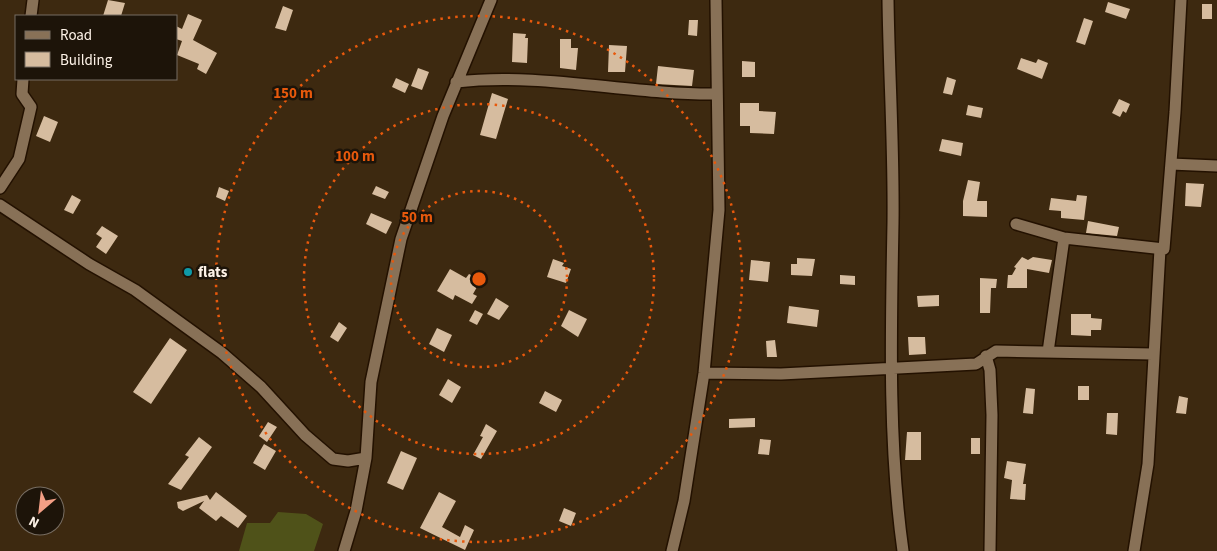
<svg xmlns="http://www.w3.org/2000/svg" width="1217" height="551" viewBox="0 0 1217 551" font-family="'Source Sans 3',sans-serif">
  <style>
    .green { fill: #4f5219 }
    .building { fill: #d6bc9f }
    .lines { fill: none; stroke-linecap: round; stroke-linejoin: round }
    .minor-casing { stroke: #231100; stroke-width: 14 }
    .minor { stroke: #887157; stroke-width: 11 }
    .ring { fill: none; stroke: #e8590c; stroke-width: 2.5; stroke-dasharray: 2.5 5 }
    .culture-dot { fill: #0f9aa8; stroke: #1d1409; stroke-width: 2 }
    .labels { text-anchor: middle; stroke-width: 5; stroke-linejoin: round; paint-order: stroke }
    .poi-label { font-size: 15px; font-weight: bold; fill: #fdf2e7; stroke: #1d1409; text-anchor: start }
    .centre { fill: #e8590c; stroke: #1d1409; stroke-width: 2.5 }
    .ring-label { font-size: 15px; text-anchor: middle; font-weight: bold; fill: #e8590c; stroke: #1d1409; stroke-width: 5; stroke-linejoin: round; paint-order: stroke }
  </style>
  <rect width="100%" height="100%" fill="#3d2910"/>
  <!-- green -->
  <path class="green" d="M278,512L306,514L323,524L314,551H239L247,523H270Z"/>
  <!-- building -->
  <path class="building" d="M108,0L125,3L121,16H103Z
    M1108,2L1130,9L1126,19L1105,12Z
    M1202,4H1212V19H1202Z
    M283,6L293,10L286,31L275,28Z
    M188,14L202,20L193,40L217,53L206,74L197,69L199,64L177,55L182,41L176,39V26L182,29Z
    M1084,18L1093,21L1085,45L1076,42Z
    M689,20H698L697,36L688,35Z
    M513,33L526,34L525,38H528L527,63L512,62Z
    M560,39H571V48H578L576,70L560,68Z
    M609,45L627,46L625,72H608Z
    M1021,58L1036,63L1038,59L1048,63L1042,79L1017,69Z
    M742,61L755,62V77H742Z
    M658,66L694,70L692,86L656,84Z
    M418,68L429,72L422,90L411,86Z
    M947,77L956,80L952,95L943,93Z
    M396,78L409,84L405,93L392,87Z
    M492,93L508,99L496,139L480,135Z
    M1119,99L1130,104L1126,113L1123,111L1120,117L1112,113Z
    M740,103H759V111L776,112L774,134L750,133V126H740Z
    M968,105L983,108L981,118L966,115Z
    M44,116L58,122L50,142L36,136Z
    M942,139L963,143L961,156L939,151Z
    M968,180L980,182L977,201H987V217L963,216V201Z
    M1186,183L1204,184L1201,207L1185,206Z
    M376,186L389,192L385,199L372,194Z
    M219,187L229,191L225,201L216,197Z
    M72,195L81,200L73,214L64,210Z
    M1077,195L1087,196L1084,220L1061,218V211L1049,210L1051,198L1076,201Z
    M371,213L392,222L386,234L366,224Z
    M1088,221L1119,227L1117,236L1086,233Z
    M102,226L118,236L106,254L96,247L102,238L96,234Z
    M1022,257L1028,260L1033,257L1052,260L1049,273L1027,269V288H1007L1008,275H1012L1016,268L1014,267Z
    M797,258L815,259L812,276L791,275V264H797Z
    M553,259L564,263L562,266L571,269L566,283L547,277Z
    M751,260L770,262L768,282L749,280Z
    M450,269L466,278L469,274L481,280L473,294L477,296L472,304L455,295L453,300L437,291Z
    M840,275L855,276V285L840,284Z
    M980,278L997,279L996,288H991L990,313H980Z
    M939,295V306L918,307L917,296Z
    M496,298L509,306L499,320L487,314Z
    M789,306L819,310L817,327L787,323Z
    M475,310L483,314L477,325L469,321Z
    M569,310L587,319L578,337L561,326Z
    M1071,314H1091V318L1102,319L1101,330H1091V336L1071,335Z
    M339,322L347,328L338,342L330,337Z
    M437,328L452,335L444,352L429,344Z
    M908,337H925L926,354L909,355Z
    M170,338L187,350L151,404L133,392Z
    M775,340L777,357H767L766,341Z
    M448,379L461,387L452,403L439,395Z
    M1078,386H1089V400H1078Z
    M1026,388L1035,389L1033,414L1023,413Z
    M545,391L562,400L556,412L539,403Z
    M1179,396L1188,398L1186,414L1176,413Z
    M1107,413H1118L1117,435L1106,434Z
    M755,418V427L729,428V419Z
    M268,422L277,427L267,442L259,436Z
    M486,424L497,431L481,459L473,455L483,437L480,436Z
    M907,432H921V460H905Z
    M199,437L212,447L181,490L168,484L189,457L185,455Z
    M971,438H980V454H971Z
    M760,439L771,440L769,455L758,454Z
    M264,444L276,451L265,470L253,463Z
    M401,451L417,458L403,490L387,483Z
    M1007,461L1026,464L1023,484H1026L1025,500L1010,499L1012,480L1004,478Z
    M216,492L247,516L238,528L221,516L216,521L199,508L204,501L183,511L178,508L177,502L207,495L210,500Z
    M439,492L456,501L442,527L460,537L465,525L474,530L465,550L420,528Z
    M564,508L576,513L571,526L559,521Z"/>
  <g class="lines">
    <!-- minor casing -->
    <g class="minor-casing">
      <path id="minor" d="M888,0C889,74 894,149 893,223C891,331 888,444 903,551
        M31,16L33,0
        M456,82C543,72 630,95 717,94
        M1171,164L1217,166
        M0,188L19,159L31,107L22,94L23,79
        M0,205L89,264L135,290L222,353L261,387L305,435L333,459L348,461L366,458
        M1016,224L1064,238L1164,249L1175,112L1181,0
        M1048,352L1064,238
        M986,356L990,370L992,415L990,551
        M704,373L781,374L976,364L996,351L1153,354
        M344,551L356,511L366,458L371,382L401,239L443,116L491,0
        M672,551L684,501L704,373L719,210L716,0
        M1134,551L1148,464L1160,249"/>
    </g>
    <!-- minor -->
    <use href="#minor" class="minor"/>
  </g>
  <!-- distance rings -->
  <g class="ring">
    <circle cx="479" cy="279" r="88"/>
    <circle cx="479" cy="279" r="175"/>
    <circle cx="479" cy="279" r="263"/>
  </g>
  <!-- markers -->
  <circle class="culture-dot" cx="188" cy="272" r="5"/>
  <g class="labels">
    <!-- poi labels -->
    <g class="poi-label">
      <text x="198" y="277">flats</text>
    </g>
  </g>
  <circle cx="479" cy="279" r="8" class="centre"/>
  <g class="ring-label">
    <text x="293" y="98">150 m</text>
    <text x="355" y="161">100 m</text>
    <text x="417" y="222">50 m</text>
  </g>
  <!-- legend -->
  <rect x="15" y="15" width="162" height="65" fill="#1d1409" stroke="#776d62"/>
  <rect x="25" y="31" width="25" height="8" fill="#887157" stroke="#776d62"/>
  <text x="60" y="40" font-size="15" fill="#fdf2e7">Road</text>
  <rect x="25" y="52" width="25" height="15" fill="#d6bc9f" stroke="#776d62"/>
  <text x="60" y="65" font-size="15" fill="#fdf2e7">Building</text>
  <!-- north arrow -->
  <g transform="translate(40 511) rotate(208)"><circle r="24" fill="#1d1409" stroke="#776d62"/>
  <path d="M0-4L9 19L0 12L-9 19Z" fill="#f39f85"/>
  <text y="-8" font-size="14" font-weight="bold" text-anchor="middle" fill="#fdf2e7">N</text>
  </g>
</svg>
